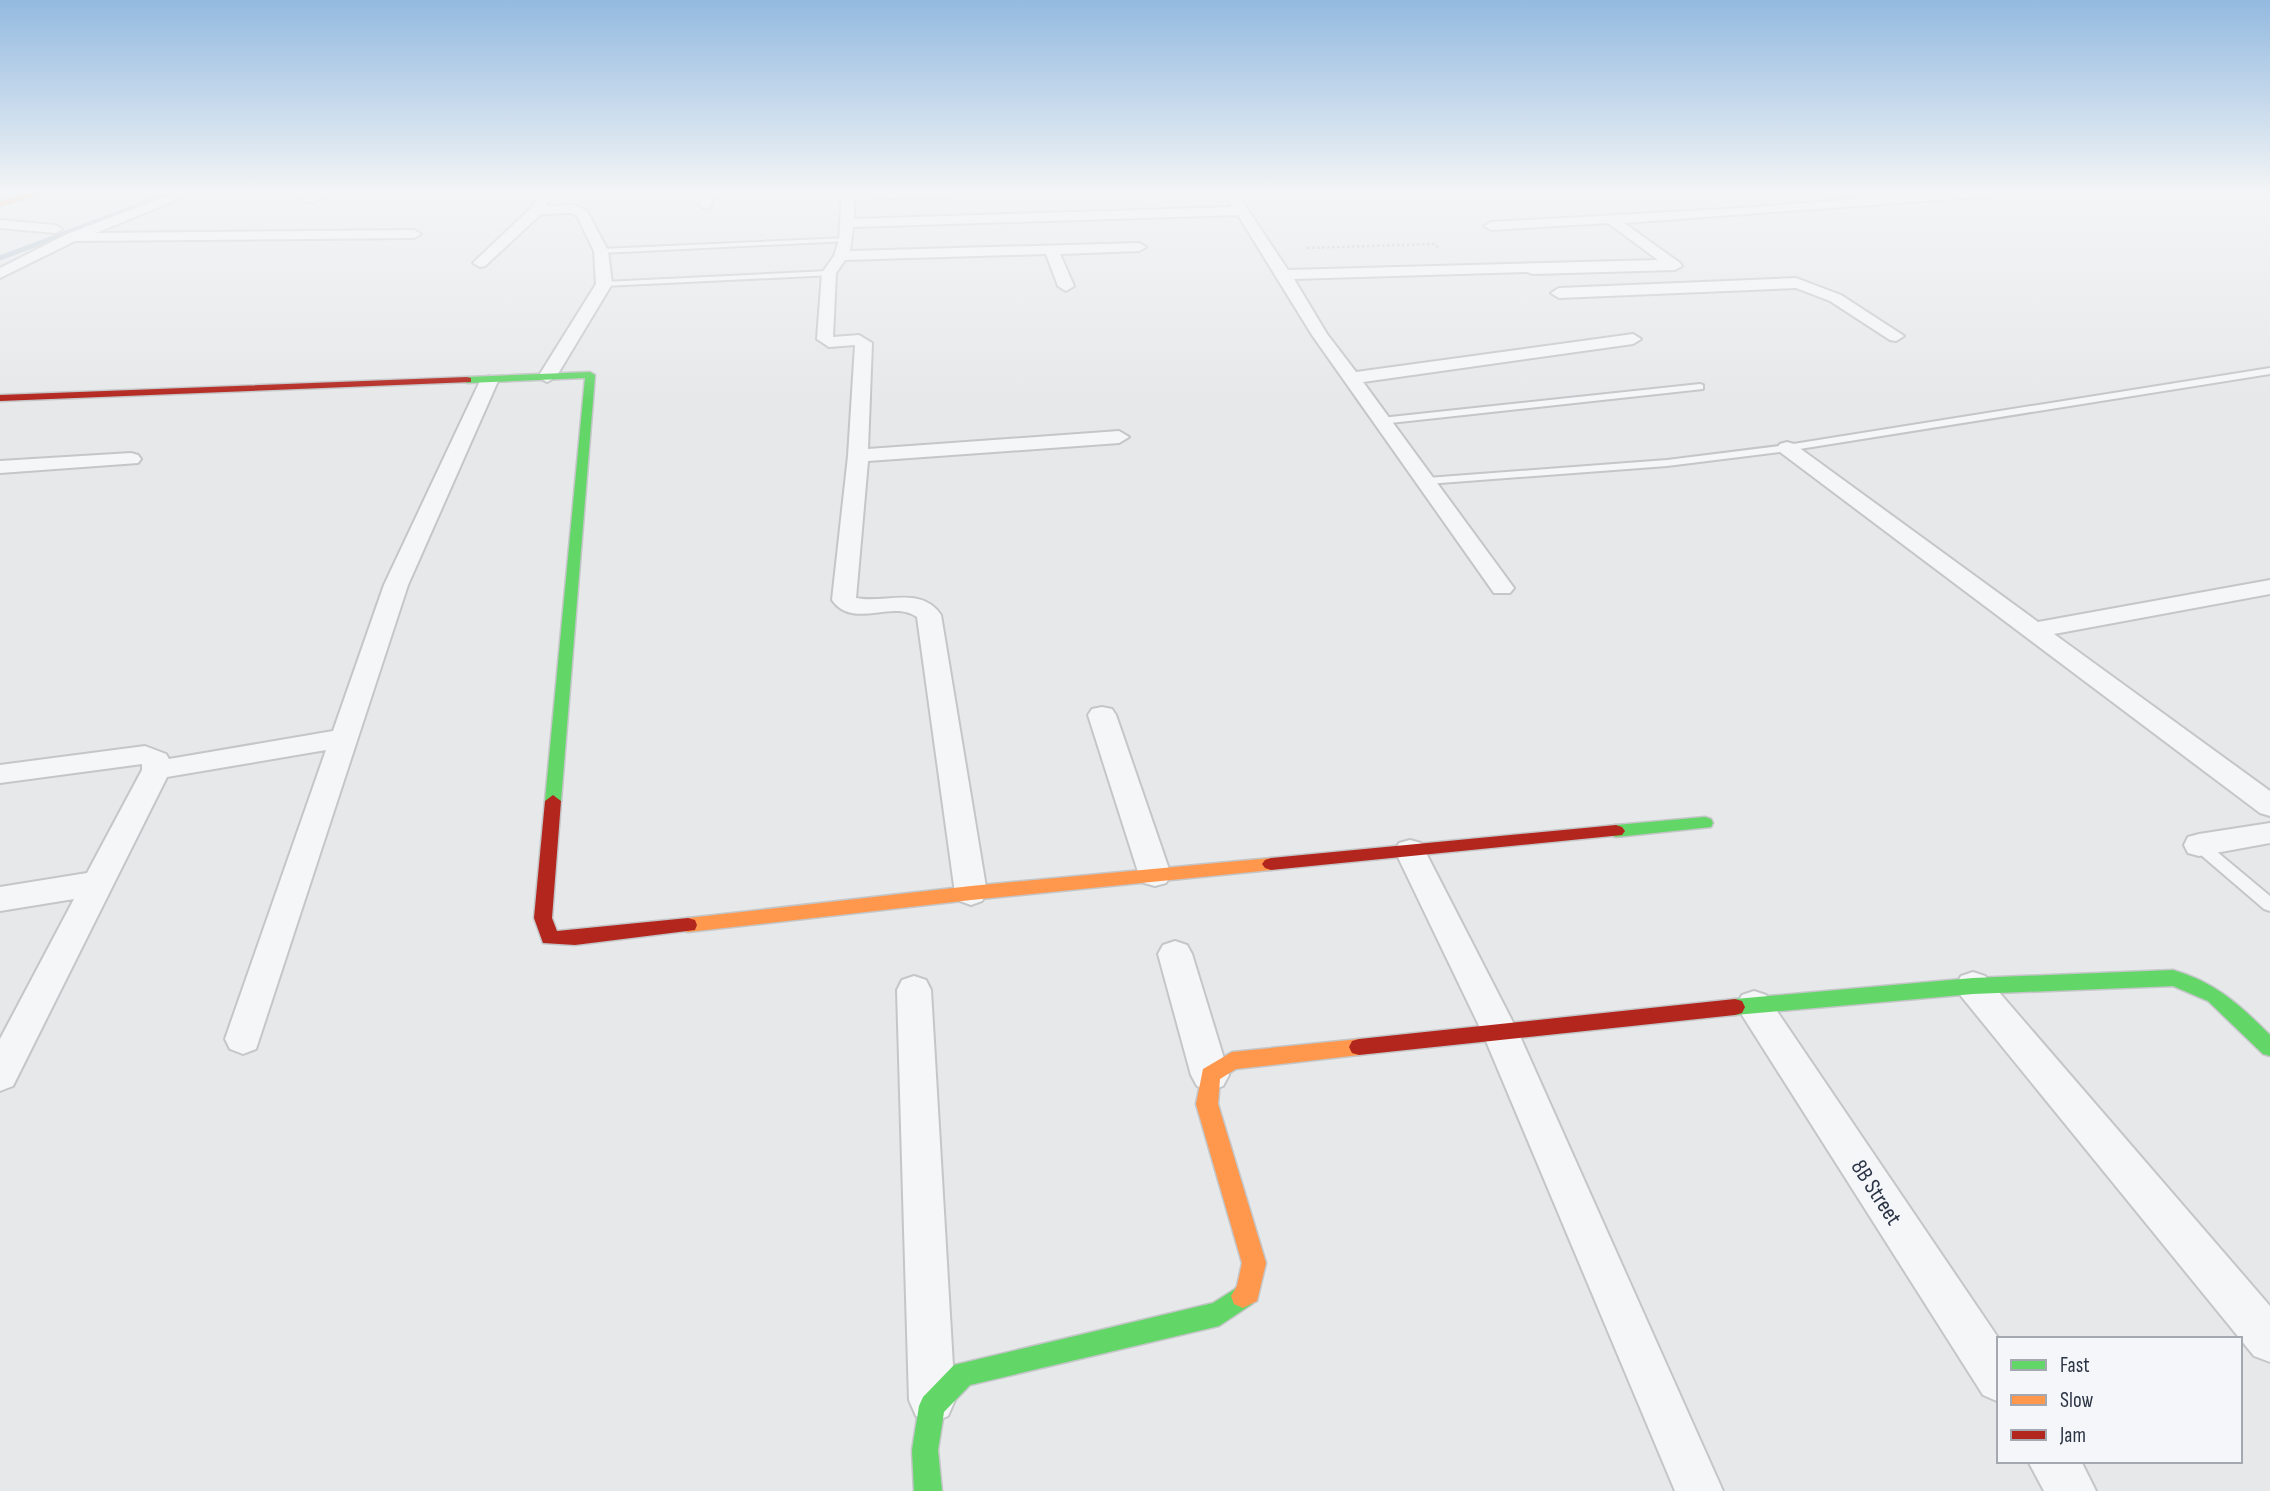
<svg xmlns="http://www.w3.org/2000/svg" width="2270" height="1491" viewBox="0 0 2270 1491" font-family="'Sofia Sans Condensed',sans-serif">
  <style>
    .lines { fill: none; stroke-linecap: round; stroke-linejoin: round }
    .stream { stroke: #b4c4d5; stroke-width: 5 }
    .lane-casing { stroke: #c4c6c8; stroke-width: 4 }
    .street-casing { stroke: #c4c6c8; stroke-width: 4 }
    .fast-casing { stroke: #c4c6c8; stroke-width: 3 }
    .slow-casing { stroke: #c4c6c8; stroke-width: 3 }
    .jam-casing { stroke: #c4c6c8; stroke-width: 3 }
    .path { stroke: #c5c6ca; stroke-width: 2.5; stroke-dasharray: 2.5 2.5; stroke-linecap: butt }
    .lane { fill: #f5f6f7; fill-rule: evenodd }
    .street { fill: #f5f6f7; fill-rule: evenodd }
    .fast { fill: #63d668; fill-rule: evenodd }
    .slow { fill: #ff974d; fill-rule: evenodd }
    .jam { fill: #b3261e; fill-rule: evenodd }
    .labels { text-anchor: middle; stroke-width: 7; stroke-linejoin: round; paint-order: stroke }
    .near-street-label { font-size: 23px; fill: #2b3445; stroke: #f4f6f9 }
  </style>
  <rect width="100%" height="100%" fill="#e6e8ea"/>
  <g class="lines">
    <!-- stream -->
    <path class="stream" d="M0,258L175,192"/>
    <!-- lane casing -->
    <g class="lane-casing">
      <path id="lane" d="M961,192H1031L847,200L844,198L847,196Z
        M846,238L848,241L601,253L597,251L601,249Z
        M829,271H832V275L604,286L600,284L604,282Z
        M2270,368V374L1787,451L1667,466L1427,484L1422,481L1427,478L1667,460L1787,445Z
        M1700,384L1703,385V389L1381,424L1376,421L1381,418Z
        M2199,840L2204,841L2270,896V911L2264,909L2194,849L2191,845L2194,841Z"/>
    </g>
    <!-- street casing -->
    <g class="street-casing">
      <path id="street" d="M178,192H196L96,233L414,230L421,234L414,238L75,241L0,278V268L67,234Z
        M312,192H328L314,202H304V196Z
        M543,192H551L553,195L546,206L574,205L587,211L608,251L612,284L556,377L547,382L538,377L596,284L594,251L577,216L571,213L541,214L485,266L480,267L473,263L532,207Z
        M702,192H714L710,208L705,209L699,205Z
        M842,192H854V219L1233,207L1223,192H1236L1288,270L1658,260L1608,223L1491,230L1484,226L1491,222L1743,208L1942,192H2000L1994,196L1624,223L1680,263L1682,266L1675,270L1533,274L1527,272L1294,279L1327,334L1356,372L1633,334L1641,339L1633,344L1363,382L1514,588L1510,593H1494L1312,335L1238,215L853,227L850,251L1139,243L1146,247L1139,251L1060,254L1074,286L1066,291L1058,286L1046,254L845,260L836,273L833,337L859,335L872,343L868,449L1119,431L1129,437L1119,443L868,461L856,598C884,604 921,585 941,615L987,893L982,901L971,905L960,901L955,893L917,617C892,599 853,630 832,600L848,456L855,345L829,347L817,339L822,273L834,256L839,240Z
        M0,220L55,225L62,229L55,233L0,228Z
        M1796,278L1841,295L1904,336L1896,341L1890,340L1830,301L1796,288L1559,298L1551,293L1559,288Z
        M489,376L498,381L408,585L256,1049L243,1054L230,1049L225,1039L326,750L167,777L13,1086L0,1091V1039L74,899L0,911V887L87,873L142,770V764L0,783V765L145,746L166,754L169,759L333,731L384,585L480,381Z
        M1787,442L1794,444L2038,622L2270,580V594L2054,634L2270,791V816L2260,813L1780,452L1777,448L1780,444Z
        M131,453L138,455L141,459L138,463L0,473V461Z
        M1102,707L1112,709L1116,715L1171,875L1166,883L1155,886L1144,883L1139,875L1088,715L1092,709Z
        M2270,823V843L2199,856L2188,853L2184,845L2188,837L2199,834Z
        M1410,840L1421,843L1425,851L1519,1034L1723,1491H1675L1483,1034L1395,851L1399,843Z
        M1175,941L1187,945L1192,954L1229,1075L1223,1086L1210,1091L1197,1086L1191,1075L1158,954L1163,945Z
        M1973,972L1985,976L2270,1306V1362L2254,1356L1961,996L1956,986L1961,976Z
        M914,976L926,980L931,990L955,1400L948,1416L932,1423L916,1416L909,1400L897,990L902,980Z
        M1754,991L1766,995L1999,1339V1402L1983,1395L1742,1015L1736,1005L1742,995Z
        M2028,1461H2081L2096,1491H2044Z"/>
    </g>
    <!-- fast casing -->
    <g class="fast-casing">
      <path id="fast" d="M590,372L595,375L561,801L553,807L545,801L585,378L467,383L462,380L467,377Z
        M1705,817L1711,819L1713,823L1711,827L1616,837L1610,835L1607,831L1610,827L1616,825Z
        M2173,970C2215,982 2240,1005 2270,1035V1056L2263,1054L2208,1001L2173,986L1973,994L1735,1015L1728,1013L1725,1007L1728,1001L1735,999L1973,978Z
        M1243,1284L1252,1288L1255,1296L1252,1304L1219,1326L970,1385L944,1412L938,1450L942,1491H914L912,1450L919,1406L923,1397L954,1365L1213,1303Z"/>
    </g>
    <!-- slow casing -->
    <g class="slow-casing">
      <path id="slow" d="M36,192H49L0,206V202Z
        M1271,858L1277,860L1280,864L1277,868L1271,870L971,900L688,932L681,930L679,925L681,920L688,918L971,886Z
        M1359,1039L1366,1041L1369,1047L1366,1053L1359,1055L1236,1069L1220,1079L1218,1104L1266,1263L1257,1301L1243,1308L1234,1304L1231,1296L1237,1286L1242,1263L1196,1104L1203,1069L1232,1052Z"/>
    </g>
    <!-- jam casing -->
    <g class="jam-casing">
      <path id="jam" d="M467,377L471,378V382L0,401V395Z
        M553,795L561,801L552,918L557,931L688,918L695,920L697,925L695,930L575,945L543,943L534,918L545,801Z
        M1616,825L1622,827L1625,831L1622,835L1271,870L1265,868L1262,864L1265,860L1271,858Z
        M1735,999L1742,1001L1745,1007L1742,1013L1735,1015L1359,1055L1352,1053L1349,1047L1352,1041L1359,1039Z"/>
    </g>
    <!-- path -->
    <path class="path" d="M1307,248L1435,244L1439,249"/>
    <!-- lane -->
    <use href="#lane" class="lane"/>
    <!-- street -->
    <use href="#street" class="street"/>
    <!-- fast -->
    <use href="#fast" class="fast"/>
    <!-- slow -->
    <use href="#slow" class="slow"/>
    <!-- jam -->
    <use href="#jam" class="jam"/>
  </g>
  <!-- sky -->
  <linearGradient id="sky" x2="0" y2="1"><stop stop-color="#93bae0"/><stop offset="0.48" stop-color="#f4f5f6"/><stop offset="1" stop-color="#f4f5f6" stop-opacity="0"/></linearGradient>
  <rect width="2270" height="401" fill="url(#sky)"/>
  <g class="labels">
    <!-- near-street labels -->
    <g class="near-street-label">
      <text transform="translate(1877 1192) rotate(57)" y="8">8B Street</text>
    </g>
  </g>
  <!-- legend -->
  <rect x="1997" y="1337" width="245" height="126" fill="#f4f6f9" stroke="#a4a8b1" stroke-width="2"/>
  <rect x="2011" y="1360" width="35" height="10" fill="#63d668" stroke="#a4a8b1" stroke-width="2"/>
  <text x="2060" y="1372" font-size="21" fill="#2b3445">Fast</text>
  <rect x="2011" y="1395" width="35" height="10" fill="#ff974d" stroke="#a4a8b1" stroke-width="2"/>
  <text x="2060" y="1407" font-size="21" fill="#2b3445">Slow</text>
  <rect x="2011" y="1430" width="35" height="10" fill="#b3261e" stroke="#a4a8b1" stroke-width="2"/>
  <text x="2060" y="1442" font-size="21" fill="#2b3445">Jam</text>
</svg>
